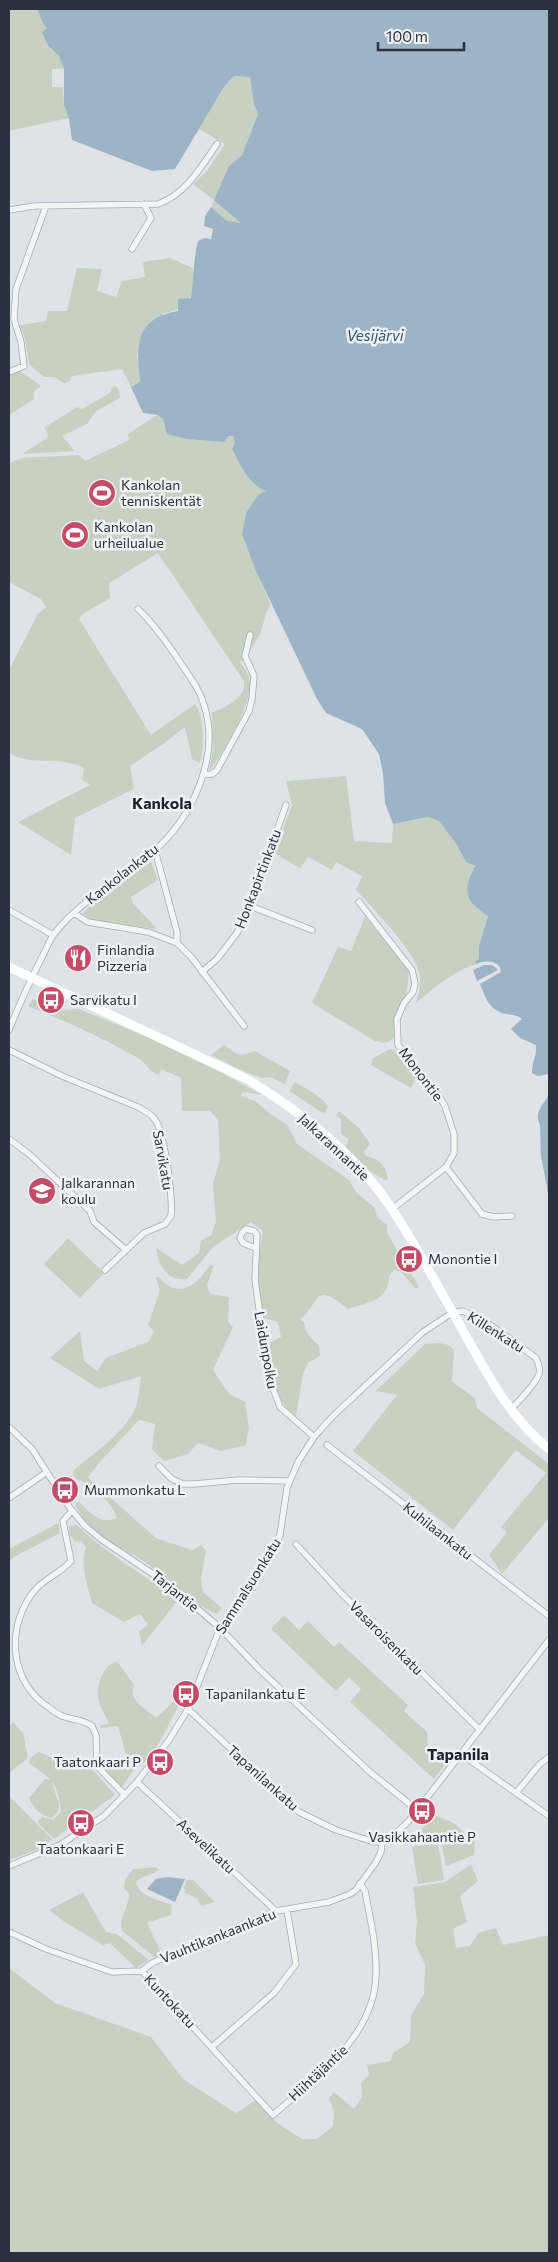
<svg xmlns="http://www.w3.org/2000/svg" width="558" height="2262" viewBox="0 0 558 2262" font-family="Commissioner,sans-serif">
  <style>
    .green { fill: #c6d1c1 }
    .water { fill: #9cb4c6 }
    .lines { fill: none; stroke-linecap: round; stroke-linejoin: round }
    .minor-casing { stroke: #a5aab2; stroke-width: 7 }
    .minor { stroke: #f2f4f6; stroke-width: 5.5 }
    .secondary { stroke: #fff; stroke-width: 9 }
    .labels { text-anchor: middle; stroke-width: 5; stroke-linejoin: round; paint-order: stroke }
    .poi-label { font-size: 14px; fill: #29323e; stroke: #eff2f5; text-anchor: start }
    .street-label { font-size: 14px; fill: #29323e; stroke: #eff2f5 }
    .water-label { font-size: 15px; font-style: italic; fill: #355470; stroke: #eff2f5 }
    .quarter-label { font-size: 16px; font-weight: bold; fill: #1b232f; stroke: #eff2f5 }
  </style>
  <rect width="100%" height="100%" fill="#dfe3e8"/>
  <!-- green -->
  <path class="green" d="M9,9H37L43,24L47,28V46L59,56L64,69H52V87H63L64,105L69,118L9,131Z
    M234,76L250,77L254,105L258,114L242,155L229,166L242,224L227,221L211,207L214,200L193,184L207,171L225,144L199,129L224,87Z
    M170,258L193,268C196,293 191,309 164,313L137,354L140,382L131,387L122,369L72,376L69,382L64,383L54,377H44L29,364L25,339L20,325L46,321L48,311H67L77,268L102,269L97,291L116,297L122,281L145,277L143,262Z
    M20,371L41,386L34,391V399L9,415V375Z
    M115,386L119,390L120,398L96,411L87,424L62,436L75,451L22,454L47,438L48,434L44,428L77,407L82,409L110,393L111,388Z
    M157,415L163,419L168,434L186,439L224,442L229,436H233L235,443L267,491L246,513L242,534L271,606C264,613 265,619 262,628C259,640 250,646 248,658L240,662C246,670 251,677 250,687C250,706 222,756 209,771L213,751L212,713C226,706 246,699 244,681L158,553L109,583L110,598L83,614L79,619L151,735L195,704C205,718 204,746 200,763L192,759L185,727L163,744L130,766L134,789L75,818L71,855L18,822L90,785L82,780L84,768C59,755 33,767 9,753V670L37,615L46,607L41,599L9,582V463L22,458L79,455L85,461L129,440L128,434Z
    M346,776L354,841L392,843L393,824L428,817L439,821L457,845L466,862L476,866L471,902L488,916L479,946V959L476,961V964C452,972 435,987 416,1003C418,995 421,985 420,976C419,955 371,906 356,890L362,876L336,862L332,870L308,857L300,868L274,853L292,805L286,781Z
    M151,862L158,880L131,897L133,903L157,929L92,920L83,913L96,901Z
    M365,917L409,970C408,985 403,1028 393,1038C388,1044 382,1043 375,1041L312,1003L338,947L351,951Z
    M33,999L65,1010L79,1009L150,1038L220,1072L262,1095L243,1092L241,1096L255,1101L273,1116L287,1124L297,1144L349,1180L356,1192L375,1208L377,1217L387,1225V1233L419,1287L416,1289L401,1272L394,1270L389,1276C389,1301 369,1302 348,1309C312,1280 322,1302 300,1319L304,1322C305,1334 312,1338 319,1346L320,1356L308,1363L303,1374L296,1416C271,1398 275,1370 268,1344L281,1337L278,1322L263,1318L257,1265L263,1231L251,1222L213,1247L187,1279C166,1281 159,1266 156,1248L182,1265L199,1253L201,1241L211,1235L216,1222L213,1184L220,1159L218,1120L210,1111H182L181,1078L161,1069L159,1075C149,1072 146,1063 138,1058C103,1038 65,1021 28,1006Z
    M224,1045C237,1055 240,1057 255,1051L290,1071L285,1084L270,1077L262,1078L241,1070L211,1055Z
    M390,1049C400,1051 412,1067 416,1077L411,1088L371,1065L373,1058Z
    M295,1082C307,1089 319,1095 328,1106L325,1112L323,1113L289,1091Z
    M339,1111L359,1128L370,1144L364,1152L366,1156C381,1160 385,1164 388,1180H385L366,1169L346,1147L348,1139L341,1134V1119L336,1116Z
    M68,1238L104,1273L80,1298L44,1264Z
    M210,1265L214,1266L207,1285L210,1294L229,1297L228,1322L233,1327L213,1370L229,1394L245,1402L249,1428L246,1445L221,1451L198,1443L188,1454L164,1461L152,1449L155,1424L139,1420L98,1464L88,1478L156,1538L192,1550L201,1545L206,1551L201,1578L203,1592L222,1608L217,1614L195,1603L145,1562L105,1539L86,1523L76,1507V1502H79C91,1513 99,1525 117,1518C112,1501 94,1490 80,1480H77L73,1475L74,1470C94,1453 118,1437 132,1415C139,1404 139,1389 141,1376L99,1389L50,1358L80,1331L84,1361L97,1371L106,1358L148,1342L154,1331L148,1325L160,1290L156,1277H159C179,1301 197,1285 210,1265Z
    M439,1343L449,1345L454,1350L452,1382L475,1398L477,1408L549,1464V1518L502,1574L489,1555L507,1532L501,1527L546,1473L516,1450L453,1530L353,1451L397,1395L376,1391L425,1344Z
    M56,1524H59L60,1533L14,1557L9,1562V1549Z
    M77,1525C107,1555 145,1574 177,1601L142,1646L139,1632L148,1624L140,1614L124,1622L92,1603C87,1584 80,1566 86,1547L81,1541L75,1542L70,1535L69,1526Z
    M284,1615L299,1630L308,1621L334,1647L339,1642L408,1705L404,1711L427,1732L428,1747L447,1762L434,1779L350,1702L361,1689L349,1677L336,1691L271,1629Z
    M117,1661L134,1685C128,1701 145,1708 156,1718L174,1701L178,1707L159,1743L144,1763L135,1768L122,1787L106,1772L100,1762L127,1759L118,1726L101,1728V1725L109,1723C106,1717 103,1711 100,1705C94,1690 101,1667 117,1661Z
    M13,1722L23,1733L28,1758L9,1773V1728Z
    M39,1752L62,1762L93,1770L115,1795L54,1839L37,1822L42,1817L53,1820L61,1812C58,1782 51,1779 29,1763L30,1758Z
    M45,1779L51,1780L59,1804L58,1812L52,1818C40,1815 34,1809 29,1798Z
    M9,1796L52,1839L39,1849L9,1860Z
    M434,1815L454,1823L475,1843L474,1855L446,1866L441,1841L411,1842Z
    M438,1843L444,1880L418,1884L412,1847Z
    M471,1864L478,1881L460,1896L467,1922L453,1929L456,1948L470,1946L478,1933L496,1928L503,1945L549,1935V2253H9V1968L55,2003L151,2037L183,2079L236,2113L256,2100L277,2123L302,2139H317L333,2126L334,2111L329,2098L334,2092L354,2109L362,2097L361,2083L369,2075L367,2065L391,2061L393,2053L410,2042L411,2015L424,1994L425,1965L415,1943L417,1921L413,1887L445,1882Z
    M156,1867L159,1870C151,1876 143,1875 136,1882C139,1897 160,1900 172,1905L171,1915L147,1923L162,1955L156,1958L122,1931C118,1918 129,1907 129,1894L124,1888L125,1880L133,1869Z
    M187,1880H193L215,1902L201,1906L197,1898L185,1893L184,1887Z
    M83,1892L106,1932L117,1934L149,1960L136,1968L110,1943L103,1945L66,1923L49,1910Z"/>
  <!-- water -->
  <path class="water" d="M37,9H549V1079L548,1074L538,1076L532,1073C532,1062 537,1055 536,1045L520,1038L511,1029L522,1019C517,1015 512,1015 506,1014C489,1010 486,999 480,984L501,972C500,960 484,960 476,964L475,961L479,959V946L488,916C483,912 476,908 472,903C463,893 469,875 476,866L466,862L457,845L439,821L428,817L393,824L385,803L383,773L379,754L362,729L326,713L317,699L256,571L242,534L246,513L258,495L266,491C249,485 240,464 232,449L235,443L233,436H229L224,442L186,439L167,434L163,419L157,415L143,413L131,387L140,382C136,346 135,318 178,311V299L191,298C194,279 193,259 198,241L204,238L211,239L213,229L204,226L205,216L211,207L227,221L241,223L214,200L229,166L242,155L258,114L254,105L250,77L234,76L224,87L175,169L152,171L72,140L69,119L64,105V69L59,56L48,46L42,32L47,28L43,24Z
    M484,965H492L498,970L477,981L473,970Z
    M549,1094V1198L541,1156L540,1125C533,1112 544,1105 549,1094Z
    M167,1877L185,1879L175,1902L147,1889L156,1879Z"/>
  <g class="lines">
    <!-- minor casing -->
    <g class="minor-casing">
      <path id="minor" d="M9,210L34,206L158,204C186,194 201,167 217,144
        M132,249L151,218L144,204
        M9,372L24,366L21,342L14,319L16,289L46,206
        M203,775L212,774L217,770L249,711L252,699L254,676L245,656L250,635
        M155,850L177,932V943
        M359,902L412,970L415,984L413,992L404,1003L397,1019L398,1045L437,1093L445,1106L454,1134V1153L446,1167L392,1209
        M250,906L312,930
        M9,910L53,935
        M74,913L88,922L148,932L177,943L192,958L244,1026
        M202,972L217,959L237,933L250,906L286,805
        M9,1030C19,1005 30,981 42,957C46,950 49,941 54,934C81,899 122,880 153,852C192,818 221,757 204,705C199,687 186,672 176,656C164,639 153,623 138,609
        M9,1050L62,1076L138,1107C145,1111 152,1114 156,1121C165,1135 173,1199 171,1216L165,1224L144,1233L105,1270
        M9,1139L29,1154L90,1211L94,1222L126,1250
        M446,1167L482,1214L494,1217L512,1216
        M255,1248L243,1243L240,1238L242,1233L246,1229L254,1231L257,1235L255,1280L269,1378L280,1407L314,1437
        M9,1427L32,1449L70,1508L85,1526L102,1540L171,1586L220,1628L260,1670L370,1772L417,1810
        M327,1445L549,1616
        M159,1466L172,1479L183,1484H194L238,1480L289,1481
        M9,1498L47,1472
        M72,1511L63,1521L71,1561C61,1573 45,1578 35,1590C7,1623 8,1677 44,1704C49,1707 54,1712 60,1715C70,1720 83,1719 92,1726L96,1735L97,1766L125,1795
        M296,1544L341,1593L479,1729
        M188,1709L299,1812L336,1830L374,1842L388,1840L409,1821L549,1640
        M461,1754L549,1816
        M137,1782L276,1911
        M516,1793L539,1765L549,1757
        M9,1866L60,1845L104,1816L137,1782L169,1740L188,1709L220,1628L252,1583L280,1535L287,1488L298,1462L314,1437L333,1416L423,1332L452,1313L463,1311L492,1326L536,1358C538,1363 541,1369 539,1374C536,1383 518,1403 510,1409
        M9,1932L46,1949L112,1972L142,1971L273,2115C316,2077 375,2037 376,1974C377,1946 370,1918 365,1891L360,1883
        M142,1971L152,1963L276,1911L329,1902L350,1894L356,1890L376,1862L381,1852L382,1841
        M212,2047L274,1993L296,1964L287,1910"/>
    </g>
    <!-- minor -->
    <use href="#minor" class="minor"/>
    <!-- secondary -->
    <path class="secondary" d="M9,967L247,1079C301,1112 355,1153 390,1206C416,1245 438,1287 461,1327C486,1372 508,1416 549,1449"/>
  </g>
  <!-- icons -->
  <defs>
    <g id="stadium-disc" transform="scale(1.4375)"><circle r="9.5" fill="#c64b67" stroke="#eff2f5"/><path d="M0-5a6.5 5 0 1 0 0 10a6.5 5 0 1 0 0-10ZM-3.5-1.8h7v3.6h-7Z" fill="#fff"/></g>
    <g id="restaurant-disc" transform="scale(1.4375)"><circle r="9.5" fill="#c64b67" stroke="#eff2f5"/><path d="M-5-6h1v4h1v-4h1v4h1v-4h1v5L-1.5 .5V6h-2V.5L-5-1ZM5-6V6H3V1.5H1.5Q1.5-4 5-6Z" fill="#fff"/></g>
    <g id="bus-disc" transform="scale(1.4375)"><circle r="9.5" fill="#c64b67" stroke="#eff2f5"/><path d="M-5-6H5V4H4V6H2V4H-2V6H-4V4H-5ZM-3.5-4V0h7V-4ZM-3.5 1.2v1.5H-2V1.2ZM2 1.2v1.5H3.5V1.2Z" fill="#fff"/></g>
    <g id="school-disc" transform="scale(1.4375)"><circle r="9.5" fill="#c64b67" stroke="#eff2f5"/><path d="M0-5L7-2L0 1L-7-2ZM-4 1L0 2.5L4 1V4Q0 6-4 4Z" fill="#fff"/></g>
  </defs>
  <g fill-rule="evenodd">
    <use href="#stadium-disc" x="102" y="493"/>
    <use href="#stadium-disc" x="75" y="535"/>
    <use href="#restaurant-disc" x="78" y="958"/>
    <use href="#bus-disc" x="51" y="1000"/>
    <use href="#school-disc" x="42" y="1191"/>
    <use href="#bus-disc" x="409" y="1259"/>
    <use href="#bus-disc" x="65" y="1490"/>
    <use href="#bus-disc" x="186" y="1694"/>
    <use href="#bus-disc" x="160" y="1762"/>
    <use href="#bus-disc" x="422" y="1811"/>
    <use href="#bus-disc" x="81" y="1823"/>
  </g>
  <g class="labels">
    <!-- poi labels -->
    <g class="poi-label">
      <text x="121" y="490">Kankolan<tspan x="121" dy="16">tenniskentät</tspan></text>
      <text x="94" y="532">Kankolan<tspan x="94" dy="16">urheilualue</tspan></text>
      <text x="97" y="955">Finlandia<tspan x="97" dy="16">Pizzeria</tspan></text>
      <text x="70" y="1005">Sarvikatu I</text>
      <text x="61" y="1188">Jalkarannan<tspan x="61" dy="16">koulu</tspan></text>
      <text x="428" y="1264">Monontie I</text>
      <text x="84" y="1495">Mummonkatu L</text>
      <text x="205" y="1699">Tapanilankatu E</text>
      <text x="141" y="1767" text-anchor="end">Taatonkaari P</text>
      <text x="422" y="1842" text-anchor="middle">Vasikkahaantie P</text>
      <text x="81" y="1854" text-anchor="middle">Taatonkaari E</text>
    </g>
    <!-- street labels -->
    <g class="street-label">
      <text transform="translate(122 874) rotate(-38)" y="5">Kankolankatu</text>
      <text transform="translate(258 879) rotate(-69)" y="5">Honkapirtinkatu</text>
      <text transform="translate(421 1074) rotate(53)" y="5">Monontie</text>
      <text transform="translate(334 1147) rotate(43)" y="5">Jalkarannantie</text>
      <text transform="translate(163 1160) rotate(80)" y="5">Sarvikatu</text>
      <text transform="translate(496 1332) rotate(32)" y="5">Killenkatu</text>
      <text transform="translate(266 1350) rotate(80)" y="5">Laidunpolku</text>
      <text transform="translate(438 1531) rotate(38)" y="5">Kuhilaankatu</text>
      <text transform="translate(248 1586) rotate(-58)" y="5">Sammalsuonkatu</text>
      <text transform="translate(175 1591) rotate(39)" y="5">Tarjantie</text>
      <text transform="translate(386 1638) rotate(45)" y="5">Vasaroisenkatu</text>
      <text transform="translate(263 1778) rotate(42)" y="5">Tapanilankatu</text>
      <text transform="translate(206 1846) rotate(43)" y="5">Asevelikatu</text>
      <text transform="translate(218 1936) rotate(-22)" y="5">Vauhtikankaankatu</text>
      <text transform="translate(170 2001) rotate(47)" y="5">Kuntokatu</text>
      <text transform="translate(318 2073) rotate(-43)" y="5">Hiihtäjäntie</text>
    </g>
    <!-- water labels -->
    <g class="water-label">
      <text x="375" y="341">Vesijärvi</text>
    </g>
    <!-- quarter labels -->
    <g class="quarter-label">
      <text x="162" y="809">Kankola</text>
      <text x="458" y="1760">Tapanila</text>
    </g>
  </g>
  <!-- border -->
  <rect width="558" height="2262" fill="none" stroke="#29323e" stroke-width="20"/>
  <!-- scale -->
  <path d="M378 42v8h86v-8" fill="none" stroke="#29323e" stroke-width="2.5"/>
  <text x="386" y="42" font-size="15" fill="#29323e" stroke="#eff2f5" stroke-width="4" paint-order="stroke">100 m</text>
</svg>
